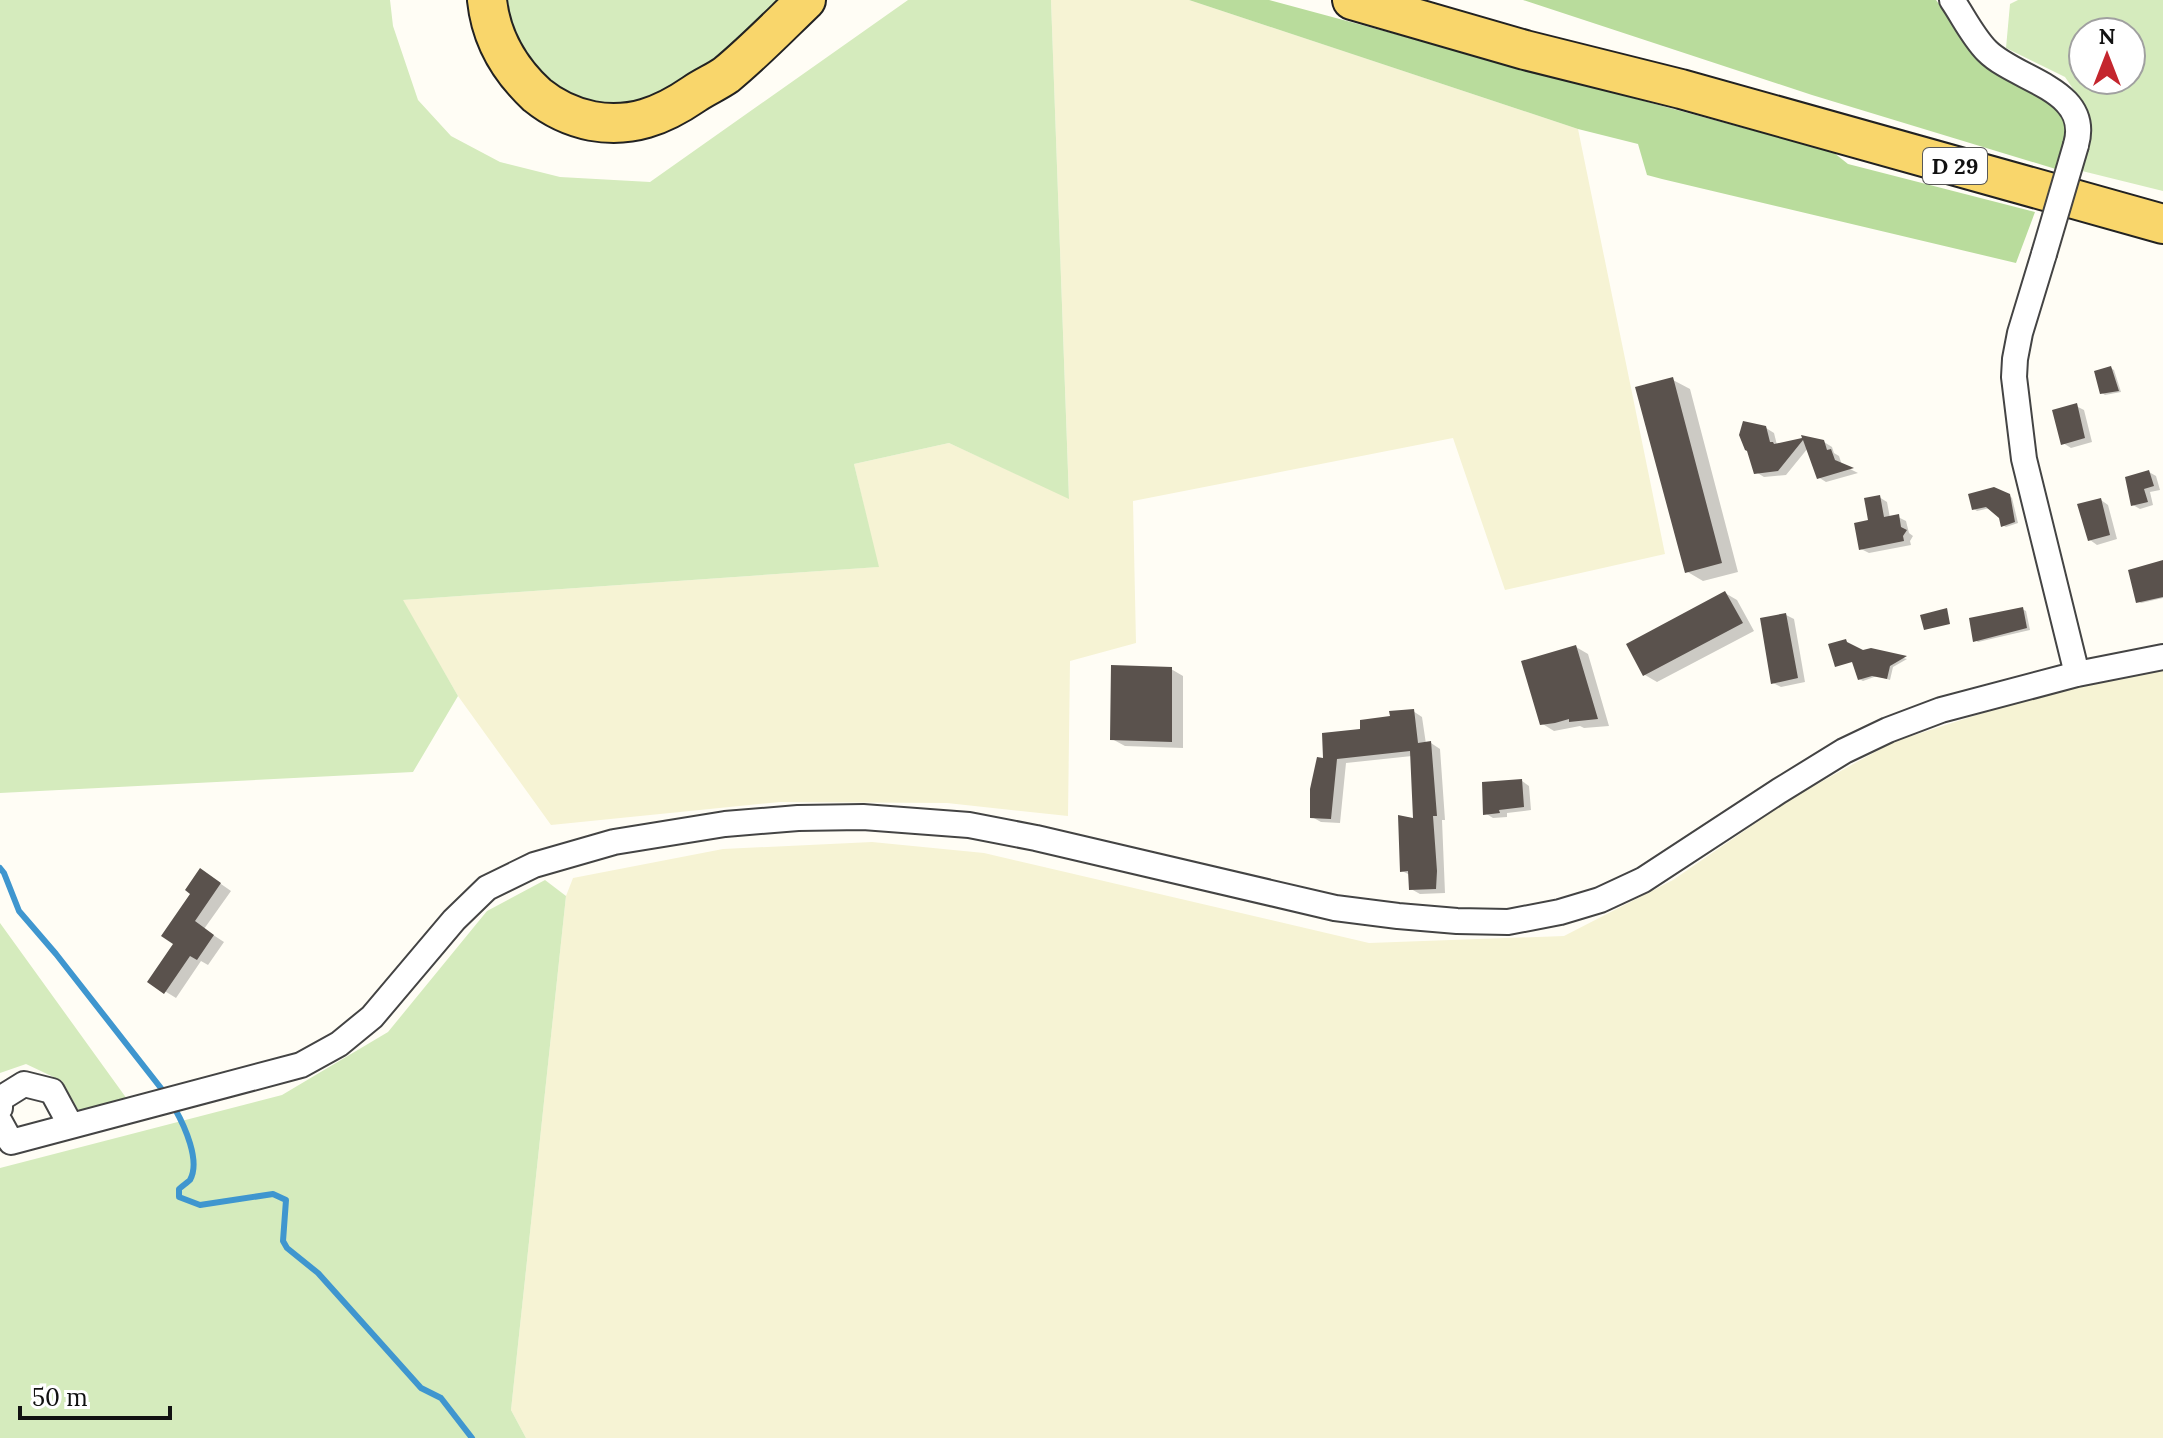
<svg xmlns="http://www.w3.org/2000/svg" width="2163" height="1438" viewBox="0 0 2163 1438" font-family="Lora,serif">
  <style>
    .farmland { fill: #f6f3d4 }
    .green { fill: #d5ebbd; fill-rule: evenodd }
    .forest { fill: #b9dc9c }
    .shadow { fill: #0003 }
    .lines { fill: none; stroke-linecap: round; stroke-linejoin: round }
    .stream { stroke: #3f96cf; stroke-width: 6 }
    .building { fill: #5a524d }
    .street-casing { stroke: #444; stroke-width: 28 }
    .primary-casing { stroke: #222; stroke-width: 42 }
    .street { stroke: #fff; stroke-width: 24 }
    .primary { stroke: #f9d66b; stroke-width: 38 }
    .street-bridge-casing { stroke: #444; stroke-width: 28; stroke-linecap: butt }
    .street-bridge { stroke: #fff; stroke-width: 24 }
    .labels { text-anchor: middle; stroke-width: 8; stroke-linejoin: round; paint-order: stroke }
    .shield { fill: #fff; stroke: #585858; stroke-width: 2 }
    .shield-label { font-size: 22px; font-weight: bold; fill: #111 }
  </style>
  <rect width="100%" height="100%" fill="#fffdf5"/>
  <!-- farmland -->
  <path class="farmland" d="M1051,0H1189L1578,129L1665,554L1505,590L1453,438L1133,501L1136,643L1070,661L1068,816L947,803L780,802L551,825L458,696L402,600L878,567L854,464L949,443L1069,498Z
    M2163,667V1438H526L511,1410L566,896L573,878L723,849L872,842L984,853L1369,943L1564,936L1673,880L1792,798L1893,742L2051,691Z"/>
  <!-- green -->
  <path class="green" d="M0,0H390L393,26L418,100L451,136L500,162L560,177L650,182L908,0H1051L1069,499L949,443L854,464L879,567L403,600L458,696L413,772L0,793Z
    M505,0H782L713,62L654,99L606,106L573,100L541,75L519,45L504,4Z
    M2018,0H2163V191L2078,170L2089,126L2088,116L2080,99L2065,77L2006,48L2010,4ZM2083,32H2131V80H2083Z
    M545,880L566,896L511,1410L526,1438H0V1168L282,1095L388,1032L487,911Z
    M0,923L127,1099L80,1113L62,1081L26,1064L0,1073Z"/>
  <!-- forest -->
  <path class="forest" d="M1189,0H1269L1833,152L1848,164L2035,212L2016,263L1662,179L1647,175L1638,144L1578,129Z
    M1523,0H1936C1947,14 1974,57 1986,65C2012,82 2068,94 2068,134C2068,145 2062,159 2059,170L1812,95Z"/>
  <!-- shadow -->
  <path class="shadow" d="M2111,368L2114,370L2121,392L2105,395L2102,393Z
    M1673,380L1690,389L1738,572L1703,581L1686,571Z
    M2076,406L2084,410L2092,442L2071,448L2063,443Z
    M1766,428L1774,433L1777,445L1804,439L1824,442L1832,447L1834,453L1839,456L1842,465L1858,473L1826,482L1818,477L1808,448L1786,475L1764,477L1756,472Z
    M2149,472L2156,476L2160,490L2150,492L2153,505L2140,509L2133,505Z
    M2009,495L2012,498L2018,523L2006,527L2002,525L2001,517L1990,508L1977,511L1974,509Z
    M1879,497L1887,502L1890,518L1898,517L1906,521L1909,533L1913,536L1910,541L1911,545L1869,553L1861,549Z
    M2101,500L2108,505L2117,539L2097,545L2090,540Z
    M2163,562V598L2141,603L2138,601Z
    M1725,593L1737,600L1754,631L1657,682L1645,675L1629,645Z
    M2022,609L2026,611L2030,630L1978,642L1975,640Z
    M1786,615L1794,619L1805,682L1781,687L1773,683Z
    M1846,641L1850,646L1862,652L1871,650L1907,659L1893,667L1890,680L1877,676L1863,681L1859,679Z
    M1576,647L1588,654L1609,726L1584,728L1580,726L1554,731L1541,723Z
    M1171,669L1183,676V748L1125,746L1112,739Z
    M1413,711L1422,717L1426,744L1431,743L1440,749L1445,820H1442L1445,893L1420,894L1411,889L1410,875L1402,871L1415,820L1412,756L1346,763L1340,823L1321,822L1312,817L1325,760L1362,730L1393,717Z
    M1522,781L1529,786L1531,810L1507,813V817L1493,818L1485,813Z
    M211,877L231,891L204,929L224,942L208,965L201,961L176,998L150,982L176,943Z"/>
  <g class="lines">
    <!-- stream -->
    <path class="stream" d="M0,868L4,873L19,911L56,954L164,1092
      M175,1109C184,1125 201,1161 190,1180C189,1181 180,1188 179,1189V1197L200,1205L273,1194L286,1200L283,1241L287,1248L318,1273L421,1388L441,1398L472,1438"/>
  </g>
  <!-- building -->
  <path class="building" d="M2111,366L2119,391L2100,394L2094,371Z
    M1673,377L1722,563L1685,573L1635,387Z
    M2077,403L2085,438L2061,445L2052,410Z
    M1743,421L1766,426L1770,442H1773L1774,444L1802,438L1801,435L1824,440L1827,450L1831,449L1835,460L1854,468L1817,479L1803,440L1778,471L1754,474L1747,451L1745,450L1739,435Z
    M2149,470L2154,486L2144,489L2148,502L2131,506L2125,477Z
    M1994,487L2010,494L2015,522L2001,527L1999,518L1986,507L1972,510L1968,494Z
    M1880,495L1884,517L1899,514L1901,527L1907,530L1903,536L1904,541L1859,550L1854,523L1868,520L1864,498Z
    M2101,498L2110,535L2088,541L2077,504Z
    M2163,560V597L2136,603L2128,570Z
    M1725,591L1743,623L1643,676L1626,644Z
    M2023,607L2027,628L1973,642L1969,618Z
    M1947,608L1950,624L1924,630L1920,615Z
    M1786,613L1798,678L1771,684L1760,618Z
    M1846,639L1847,642L1863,650L1871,648L1907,656L1890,666L1887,679L1872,676L1858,680L1852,662L1835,667L1828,644Z
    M1576,645L1598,719L1569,722V719L1555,723L1540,725L1521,661Z
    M1111,665L1172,667V742L1110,740Z
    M1414,709L1418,743L1431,741L1437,816H1433L1437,871L1436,889L1409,890L1408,871L1400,872L1398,815L1413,818L1410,751L1337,759L1331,819L1310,818V789L1317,757L1323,758L1322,733L1360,729V720L1390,716L1389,711Z
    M1522,779L1524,807L1499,810L1500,813L1483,815L1482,782Z
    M200,868L221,883L195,921L214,935L197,960L190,956L164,994L147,982L173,944L161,936L190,894L185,890Z"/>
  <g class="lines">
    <!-- street casing -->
    <g class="street-casing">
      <path id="street" d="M1952,0C1963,16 1973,37 1987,51C2017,81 2092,89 2076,145
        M2044,254L2020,333L2015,359L2014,377L2024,459L2077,674
        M0,1108V1099L24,1084L52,1091L71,1126
        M0,1122L11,1142L301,1065L339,1044L372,1017L454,920L487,888L534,865L614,842L725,824L798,818L863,817L969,825L1036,838L1335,908L1398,916L1457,921L1508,922L1560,912L1600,900L1643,880L1779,791L1844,751L1888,730L1941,710L2077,674L2163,657"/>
    </g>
    <!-- primary casing -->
    <g class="primary-casing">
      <path id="primary" d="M487,0C491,38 509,69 537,95C553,108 572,117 592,121C631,128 662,116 694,94C704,87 716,82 726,75C754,52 780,25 806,0
        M1352,0L1525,50L1681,89L2163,224"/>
    </g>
    <!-- street -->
    <use href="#street" class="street"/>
    <!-- primary -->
    <use href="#primary" class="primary"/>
    <!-- street-bridge casing -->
    <g class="street-bridge-casing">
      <path id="street-bridge" d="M2044,254L2076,145"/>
    </g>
    <!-- street-bridge -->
    <use href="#street-bridge" class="street-bridge"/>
  </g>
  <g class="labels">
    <!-- shield labels -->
    <rect class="shield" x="1923" y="148" width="64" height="36" rx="6"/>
    <g class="shield-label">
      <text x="1955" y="174">D 29</text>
    </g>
  </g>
  <!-- north arrow -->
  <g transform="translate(2107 56)"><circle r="38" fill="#ffffff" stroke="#a0a0a0" stroke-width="2"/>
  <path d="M0-6L14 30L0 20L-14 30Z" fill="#c4262e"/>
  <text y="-12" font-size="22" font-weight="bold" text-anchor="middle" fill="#111111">N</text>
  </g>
  <!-- scale -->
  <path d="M20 1406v12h150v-12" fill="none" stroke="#111111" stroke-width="4"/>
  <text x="32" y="1406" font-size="24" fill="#111111" stroke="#ffffff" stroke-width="6" paint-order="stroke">50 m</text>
</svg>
